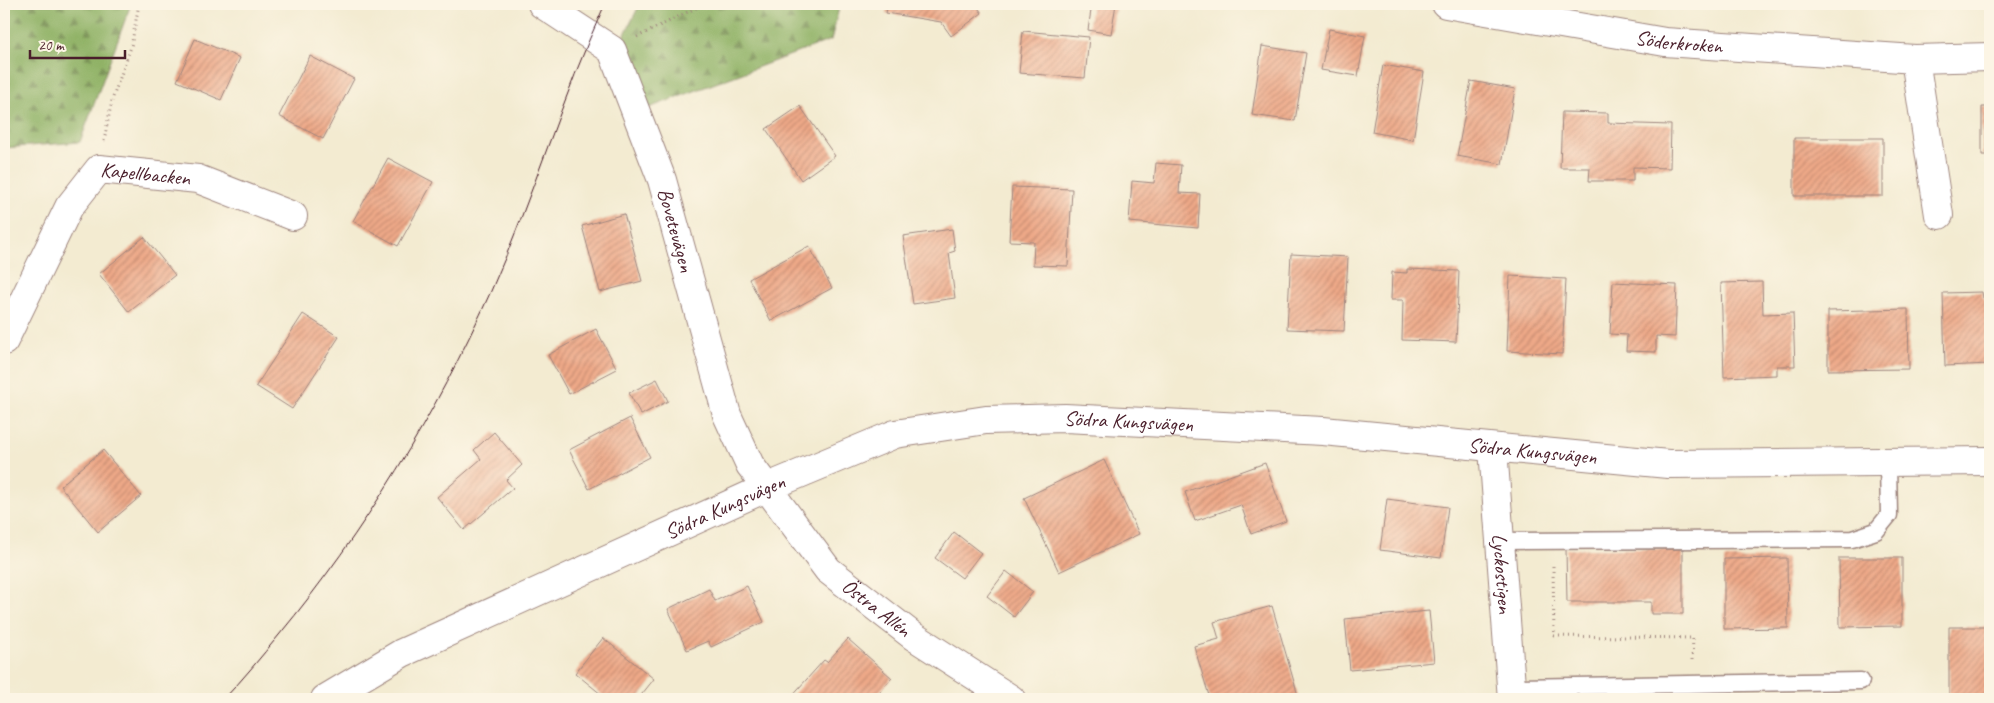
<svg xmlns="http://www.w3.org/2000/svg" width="1994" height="703" viewBox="0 0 1994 703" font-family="Caveat,sans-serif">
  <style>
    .forest { fill: url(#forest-firs); stroke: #6d6848 }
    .building { fill: url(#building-hatch) }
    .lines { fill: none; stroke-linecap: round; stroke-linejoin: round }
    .service-casing { stroke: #9e857e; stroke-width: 19 }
    .minor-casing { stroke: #9e857e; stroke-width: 30 }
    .tertiary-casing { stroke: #9e857e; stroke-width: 30 }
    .path { stroke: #9e857e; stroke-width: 3; stroke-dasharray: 1 4; stroke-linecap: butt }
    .service { stroke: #fff; stroke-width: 16 }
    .minor { stroke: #fff; stroke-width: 28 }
    .tertiary { stroke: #fff; stroke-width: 28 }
    .tram { stroke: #4a1f2b; stroke-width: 1 }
    .labels { text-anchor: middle; stroke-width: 4; stroke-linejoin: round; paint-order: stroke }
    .street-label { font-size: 21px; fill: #4a1f2b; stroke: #fcf5e5 }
  </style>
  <defs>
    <pattern id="forest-firs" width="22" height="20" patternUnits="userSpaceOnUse" patternTransform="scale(1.25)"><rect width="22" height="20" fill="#90b266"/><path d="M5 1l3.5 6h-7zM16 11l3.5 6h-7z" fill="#789054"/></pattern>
    <pattern id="building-hatch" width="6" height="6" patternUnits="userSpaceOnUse" patternTransform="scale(1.25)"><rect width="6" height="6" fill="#eea988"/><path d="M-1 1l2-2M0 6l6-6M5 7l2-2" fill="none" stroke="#c3896f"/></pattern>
  </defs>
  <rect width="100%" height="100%" fill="#fcf5e5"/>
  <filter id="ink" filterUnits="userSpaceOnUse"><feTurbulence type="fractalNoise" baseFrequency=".02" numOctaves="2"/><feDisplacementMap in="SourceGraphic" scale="10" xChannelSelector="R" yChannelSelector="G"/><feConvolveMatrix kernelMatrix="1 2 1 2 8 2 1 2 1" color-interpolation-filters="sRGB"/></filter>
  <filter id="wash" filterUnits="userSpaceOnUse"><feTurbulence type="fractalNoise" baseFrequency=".0096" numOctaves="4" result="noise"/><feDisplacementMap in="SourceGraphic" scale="20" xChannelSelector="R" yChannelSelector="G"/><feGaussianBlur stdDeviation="1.12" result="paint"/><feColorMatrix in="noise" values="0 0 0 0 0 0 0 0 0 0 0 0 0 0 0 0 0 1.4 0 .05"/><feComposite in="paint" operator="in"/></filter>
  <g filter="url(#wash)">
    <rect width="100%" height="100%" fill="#f3ebd1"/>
    <!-- forest -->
    <path class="forest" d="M4,4H131L80,142L4,148Z
      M640,4H840L831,40L646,109L622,40Z"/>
    <g id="blocks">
      <!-- building -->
      <path class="building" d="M888,4H975L982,13L951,36L941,22L886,13Z
        M1092,4H1116L1111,34L1088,30Z
        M1329,29L1365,36L1358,76L1321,70Z
        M1023,31L1089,37L1085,78L1019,73Z
        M195,39L240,58L221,100L177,81Z
        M1262,46L1306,53L1295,121L1252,115Z
        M310,56L354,79L323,139L279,116Z
        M1383,65L1424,72L1413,140L1372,132Z
        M1471,81L1515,89L1502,164L1457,156Z
        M800,106L835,156L801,180L766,129Z
        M1982,107H1990V155H1982Z
        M1562,112L1608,113V123L1671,125L1670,168L1633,167V181H1589L1590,168H1560Z
        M1794,138H1883V196H1794Z
        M388,158L433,182L398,246L353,221Z
        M1156,163L1181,165L1179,193L1200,194L1198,228L1129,222L1132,181L1154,183Z
        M1012,187L1072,189L1068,266L1033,265L1034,242L1009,241Z
        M624,214L642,281L600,292L582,226Z
        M952,229L955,251L949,253L955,298L913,304L903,236Z
        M144,237L175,275L129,312L99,274Z
        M809,246L832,288L771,321L749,279Z
        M1291,254L1348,257L1344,331L1287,329Z
        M1407,269L1459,271L1456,342L1402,340L1403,300H1391L1392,272L1407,273Z
        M1510,276L1566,279L1562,354L1507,351Z
        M1613,282L1677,285L1675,337L1656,336V352L1626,351L1627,335L1610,334Z
        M1762,282L1763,314L1793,313L1795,366H1777V375L1724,377L1721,283Z
        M1982,292L1983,298H1990V364L1945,366L1943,293Z
        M1908,309L1909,369L1828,370V311Z
        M303,314L339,337L292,409L256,386Z
        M596,329L617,369L569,394L548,355Z
        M657,379L668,401L641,415L629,393Z
        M630,418L650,457L589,489L569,450Z
        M494,432L522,465L506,480L513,488L464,530L437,497L481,459L474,450Z
        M103,450L141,496L98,532L60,486Z
        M1104,460L1139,534L1059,572L1024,498Z
        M1265,463L1286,521L1251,534L1241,505L1195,521L1185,492Z
        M1387,499L1448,507L1441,558L1380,550Z
        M954,532L981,553L962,578L935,558Z
        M1566,549H1683V614H1651V602H1567Z
        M1787,558L1788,628L1724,629V559Z
        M1839,558H1902V626L1840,627Z
        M1006,571L1033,592L1014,617L987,596Z
        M747,586L764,622L711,647L708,641L687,650L668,609L709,589L715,601Z
        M1272,606L1299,699H1210L1194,646L1219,639L1214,622Z
        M1429,611L1434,662L1350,670L1345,619Z
        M1949,627H1990V699H1949Z
        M603,638L654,679L638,699H607L575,673Z
        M848,639L892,678L873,699H789L824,660L827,662Z
        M1911,697V699H1880V698Z"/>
    </g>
  </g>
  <g filter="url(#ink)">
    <use href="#blocks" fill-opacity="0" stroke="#9e857e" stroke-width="1"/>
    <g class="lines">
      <!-- service casing -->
      <g class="service-casing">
        <path id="service" d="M1500,541L1852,539L1876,531L1889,515L1888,463
          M1511,687L1861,681"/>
      </g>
      <!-- minor casing -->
      <g class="minor-casing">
        <g id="minor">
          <path id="s1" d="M542,4L612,50L662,180L727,415L750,465L828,570L913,636L1011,699"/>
          <path id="s2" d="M1446,4L1665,42L1915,59L1990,57"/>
          <path d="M1915,59L1939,215"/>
          <path id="s3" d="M4,341L69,207L99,169L198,179L293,216"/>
          <path id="s4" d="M1493,449L1512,699"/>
        </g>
      </g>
      <!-- tertiary casing -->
      <g class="tertiary-casing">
        <g id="tertiary">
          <path id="s5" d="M325,699L402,653L768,487L895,434L986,420L1065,418L1323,431L1668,464L1990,461"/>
        </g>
      </g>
      <!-- path -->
      <path class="path" d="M637,37L704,4
        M104,141L112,100L131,47L139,4
        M1553,566L1554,636L1693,638L1692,660"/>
      <!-- service -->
      <use href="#service" class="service"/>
      <!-- minor -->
      <use href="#minor" class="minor"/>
      <!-- tertiary -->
      <use href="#tertiary" class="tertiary"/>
      <!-- tram -->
      <path class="tram" d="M224,699C243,679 261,657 279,635C365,531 435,415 491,291C533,197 562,97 605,4"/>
    </g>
  </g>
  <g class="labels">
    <!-- street labels -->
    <g class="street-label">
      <text dy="7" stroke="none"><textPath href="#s2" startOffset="236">Söderkroken</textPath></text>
      <text dy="7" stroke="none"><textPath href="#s3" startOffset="244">Kapellbacken</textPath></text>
      <text dy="7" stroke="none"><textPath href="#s1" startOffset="275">Bovetevägen</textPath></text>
      <text dy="7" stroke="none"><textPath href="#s5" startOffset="864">Södra Kungsvägen</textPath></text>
      <text dy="7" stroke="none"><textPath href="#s5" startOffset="1269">Södra Kungsvägen</textPath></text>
      <text dy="7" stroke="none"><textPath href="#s5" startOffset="444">Södra Kungsvägen</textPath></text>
      <text dy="7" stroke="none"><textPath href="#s4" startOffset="125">Lyckostigen</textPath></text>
      <text dy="7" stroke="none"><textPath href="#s1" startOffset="714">Östra Allén</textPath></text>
    </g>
  </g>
  <!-- margin -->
  <rect width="1994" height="703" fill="none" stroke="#fcf5e5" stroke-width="20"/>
  <!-- scale -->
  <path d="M30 50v8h95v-8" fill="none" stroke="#4a1f2b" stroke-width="2.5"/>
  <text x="38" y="50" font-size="15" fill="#4a1f2b" stroke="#fcf5e5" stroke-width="4" paint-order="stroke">20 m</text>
</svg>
